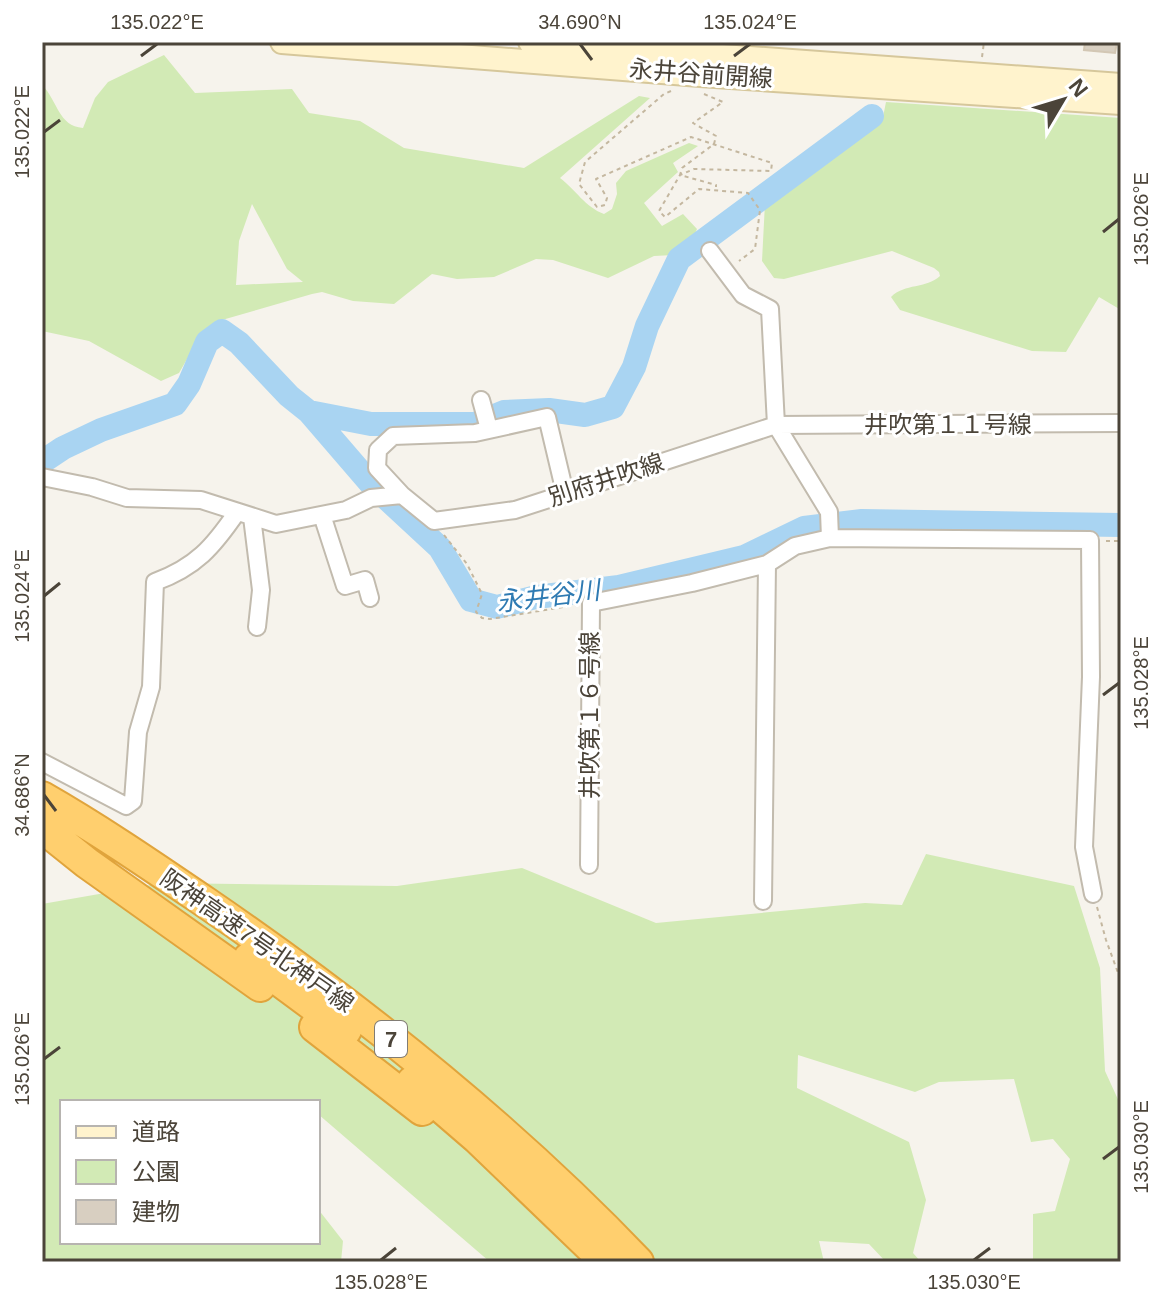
<svg xmlns="http://www.w3.org/2000/svg" width="1163" height="1304" viewBox="0 0 1163 1304" font-family="Arial,'Noto Sans JP',sans-serif">
  <style>
    .green { fill: #d2eab5; fill-rule: evenodd }
    .lines { fill: none; stroke-linecap: round; stroke-linejoin: round }
    .river { stroke: #a9d4f2; stroke-width: 24 }
    .building { fill: #d8cfc1; stroke: #d3c7b4; stroke-width: 2 }
    .street-casing { stroke: #c2bbae; stroke-width: 20 }
    .secondary-casing { stroke: #d6c79b; stroke-width: 26 }
    .highway-casing { stroke: #e0a43c; stroke-width: 34 }
    .path { stroke: #c4b79f; stroke-width: 2; stroke-dasharray: 4 4; stroke-linecap: butt }
    .street { stroke: #fff; stroke-width: 16 }
    .secondary { stroke: #fff3cd; stroke-width: 22 }
    .highway { stroke: #ffcf6e; stroke-width: 30 }
    .ticks { fill: none; stroke: #4b4439; stroke-width: 3 }
    .labels { text-anchor: middle; stroke-width: 6; stroke-linejoin: round; paint-order: stroke }
    .shield { fill: #fff; stroke: #817c74; stroke-width: 2 }
    .shield-label { font-size: 22px; font-weight: bold; fill: #4b4439 }
    .street-label { font-size: 24px; fill: #4b4439; stroke: #fff }
    .water-label { font-size: 26px; font-style: italic; fill: #2e7ab2; stroke: #fff }
    .neatline { fill: none; stroke: #4b4439; stroke-width: 3 }
    .ticks-label { font-size: 20px; text-anchor: middle; fill: #4b4439 }
  </style>
  <rect width="100%" height="100%" fill="#f6f3ec"/>
  <!-- green -->
  <path class="green" d="M164,55L195,93L292,89L309,113L360,121L404,148L524,168L639,96L650,98L560,178C576,190 585,207 604,214L612,209L617,194L616,183L626,171L689,143L698,146L673,163L678,172L644,203L662,226L683,214L697,229L693,238L674,255L654,256L608,278L553,260L536,259L494,277L457,279L432,274L394,304L353,301L322,292L312,294L222,320L194,347L179,373L161,381L89,341L42,331V85C58,101 58,126 83,128L95,98L108,82ZM252,204L287,269L303,282L236,285L239,241Z
    M886,102L1121,118V310L1099,297L1066,352L1032,351L900,310L891,297C905,283 926,289 940,276L939,272L934,268L892,251L784,279L774,278L762,261L765,203L883,117Z
    M926,854L1074,886L1100,968L1105,1071L1121,1106V1262H1033V1214L1055,1211L1070,1159L1053,1139L1031,1142L1014,1079L939,1082L915,1092L798,1055L797,1088L909,1142L926,1200L913,1253L921,1262H886L869,1244L819,1241L824,1262H490L318,1114V1102H62V1242H318V1209L343,1241L341,1262H42V904L162,883L397,886L522,868L656,923L865,903L902,905Z"/>
  <g class="lines">
    <!-- river -->
    <path class="river" d="M309,412L371,424H475L504,412L549,410L585,415L613,407L634,367L647,326L679,259L872,116
      M42,462L63,448L101,430L175,404L189,384L207,342L222,331L239,343L289,396L309,412L371,484L440,548L471,600L497,607L536,597L619,587L744,557L804,528L862,521L1121,525"/>
  </g>
  <!-- building -->
  <path class="building" d="M1085,42H1117L1115,53L1084,50Z"/>
  <g class="lines">
    <!-- street casing -->
    <g class="street-casing">
      <path id="street" d="M710,251L743,295L770,309L776,425L829,512L830,538
        M481,400L489,429
        M42,477L92,487L127,498L201,500L276,524L346,510L371,498L402,495
        M565,493L547,417L475,433L393,436L378,450L377,468L402,495L434,521L515,510L776,425L1121,423
        M322,515L345,586L365,580L370,598
        M252,517L261,590L257,627
        M42,762L126,806L133,801L138,732L151,687L155,582C196,567 213,547 237,512
        M589,865L591,603L692,583L767,564L795,546L830,538L1090,540L1091,677L1084,847L1093,894
        M763,901L767,564"/>
    </g>
    <!-- secondary casing -->
    <g class="secondary-casing">
      <path id="secondary" d="M282,42L700,75L1121,103
        M530,42L1121,85"/>
    </g>
    <!-- highway casing -->
    <g class="highway-casing">
      <path id="highway" d="M42,797C98,829 152,866 205,902C360,1008 508,1126 638,1262
        M42,827L87,863L260,986
        M249,958L346,1030
        M315,1027L422,1110
        M412,1082L477,1138L606,1262"/>
    </g>
    <!-- path -->
    <path class="path" d="M982,57L984,42
      M671,91L664,94L585,162L579,184L597,207L605,205L607,198L596,179L691,137L772,163L771,171L694,169L680,175L659,211L665,217L699,189L748,193L760,210L755,249L739,261
      M704,94L723,102L693,123L716,136L714,144L682,168L680,175L716,185V187
      M444,535L467,564L482,594L476,612L482,618L490,619L576,605
      M1106,541H1121
      M1097,907L1106,940L1121,981"/>
    <!-- street -->
    <use href="#street" class="street"/>
    <!-- secondary -->
    <use href="#secondary" class="secondary"/>
    <!-- highway -->
    <use href="#highway" class="highway"/>
  </g>
  <!-- ticks -->
  <path class="ticks" d="M580,44L592,60M141,56L157,44M734,56L750,44M44,132L60,120M1103,232L1119,219M44,596L60,583M1103,695L1119,683M44,795L56,811M44,1059L60,1047M1103,1159L1119,1147M381,1260L396,1248M974,1260L990,1248"/>
  <g class="labels">
    <!-- shield labels -->
    <rect class="shield" x="375" y="1021" width="32" height="36" rx="6"/>
    <g class="shield-label">
      <text x="391" y="1047">7</text>
    </g>
    <!-- street labels -->
    <g class="street-label">
      <text transform="translate(701 74) rotate(4)" y="8">永井谷前開線</text>
      <text x="948" y="433">井吹第１１号線</text>
      <text transform="translate(606 480) rotate(-18)" y="8">別府井吹線</text>
      <text transform="translate(590 715) rotate(-90)" y="8">井吹第１６号線</text>
      <text transform="translate(257 941) rotate(35)" y="8">阪神高速7号北神戸線</text>
    </g>
    <!-- water labels -->
    <g class="water-label">
      <text transform="translate(548 596) rotate(-7)" y="9">永井谷川</text>
    </g>
  </g>
  <!-- border -->
  <rect width="1163" height="1304" fill="none" stroke="#ffffff" stroke-width="88"/>
  <!-- legend -->
  <rect x="60" y="1100" width="260" height="144" fill="#ffffff" stroke="#b7b4b0" stroke-width="2"/>
  <rect x="76" y="1126" width="40" height="12" fill="#fff3cd" stroke="#b7b4b0" stroke-width="2"/>
  <text x="132" y="1140" font-size="24" fill="#4b4439">道路</text>
  <rect x="76" y="1160" width="40" height="24" fill="#d2eab5" stroke="#b7b4b0" stroke-width="2"/>
  <text x="132" y="1180" font-size="24" fill="#4b4439">公園</text>
  <rect x="76" y="1200" width="40" height="24" fill="#d8cfc1" stroke="#b7b4b0" stroke-width="2"/>
  <text x="132" y="1220" font-size="24" fill="#4b4439">建物</text>
  <!-- north arrow -->
  <g transform="translate(1063 100) rotate(52)" stroke="#ffffff" stroke-width="6" paint-order="stroke">
  <path d="M0-6L14 30L0 20L-14 30Z" fill="#4b4439"/>
  <text y="-12" font-size="22" font-weight="bold" text-anchor="middle" fill="#4b4439">N</text>
  </g>
  <rect x="44" y="44" width="1075" height="1216" class="neatline"/>
  <g class="ticks-label">
    <text x="157" y="29">135.022°E</text>
    <text x="580" y="29">34.690°N</text>
    <text x="750" y="29">135.024°E</text>
    <text transform="translate(22 132) rotate(-90)" y="7">135.022°E</text>
    <text transform="translate(1141 219) rotate(-90)" y="7">135.026°E</text>
    <text transform="translate(22 596) rotate(-90)" y="7">135.024°E</text>
    <text transform="translate(1141 683) rotate(-90)" y="7">135.028°E</text>
    <text transform="translate(22 795) rotate(-90)" y="7">34.686°N</text>
    <text transform="translate(22 1059) rotate(-90)" y="7">135.026°E</text>
    <text transform="translate(1141 1147) rotate(-90)" y="7">135.030°E</text>
    <text x="381" y="1289">135.028°E</text>
    <text x="974" y="1289">135.030°E</text>
  </g>
</svg>
